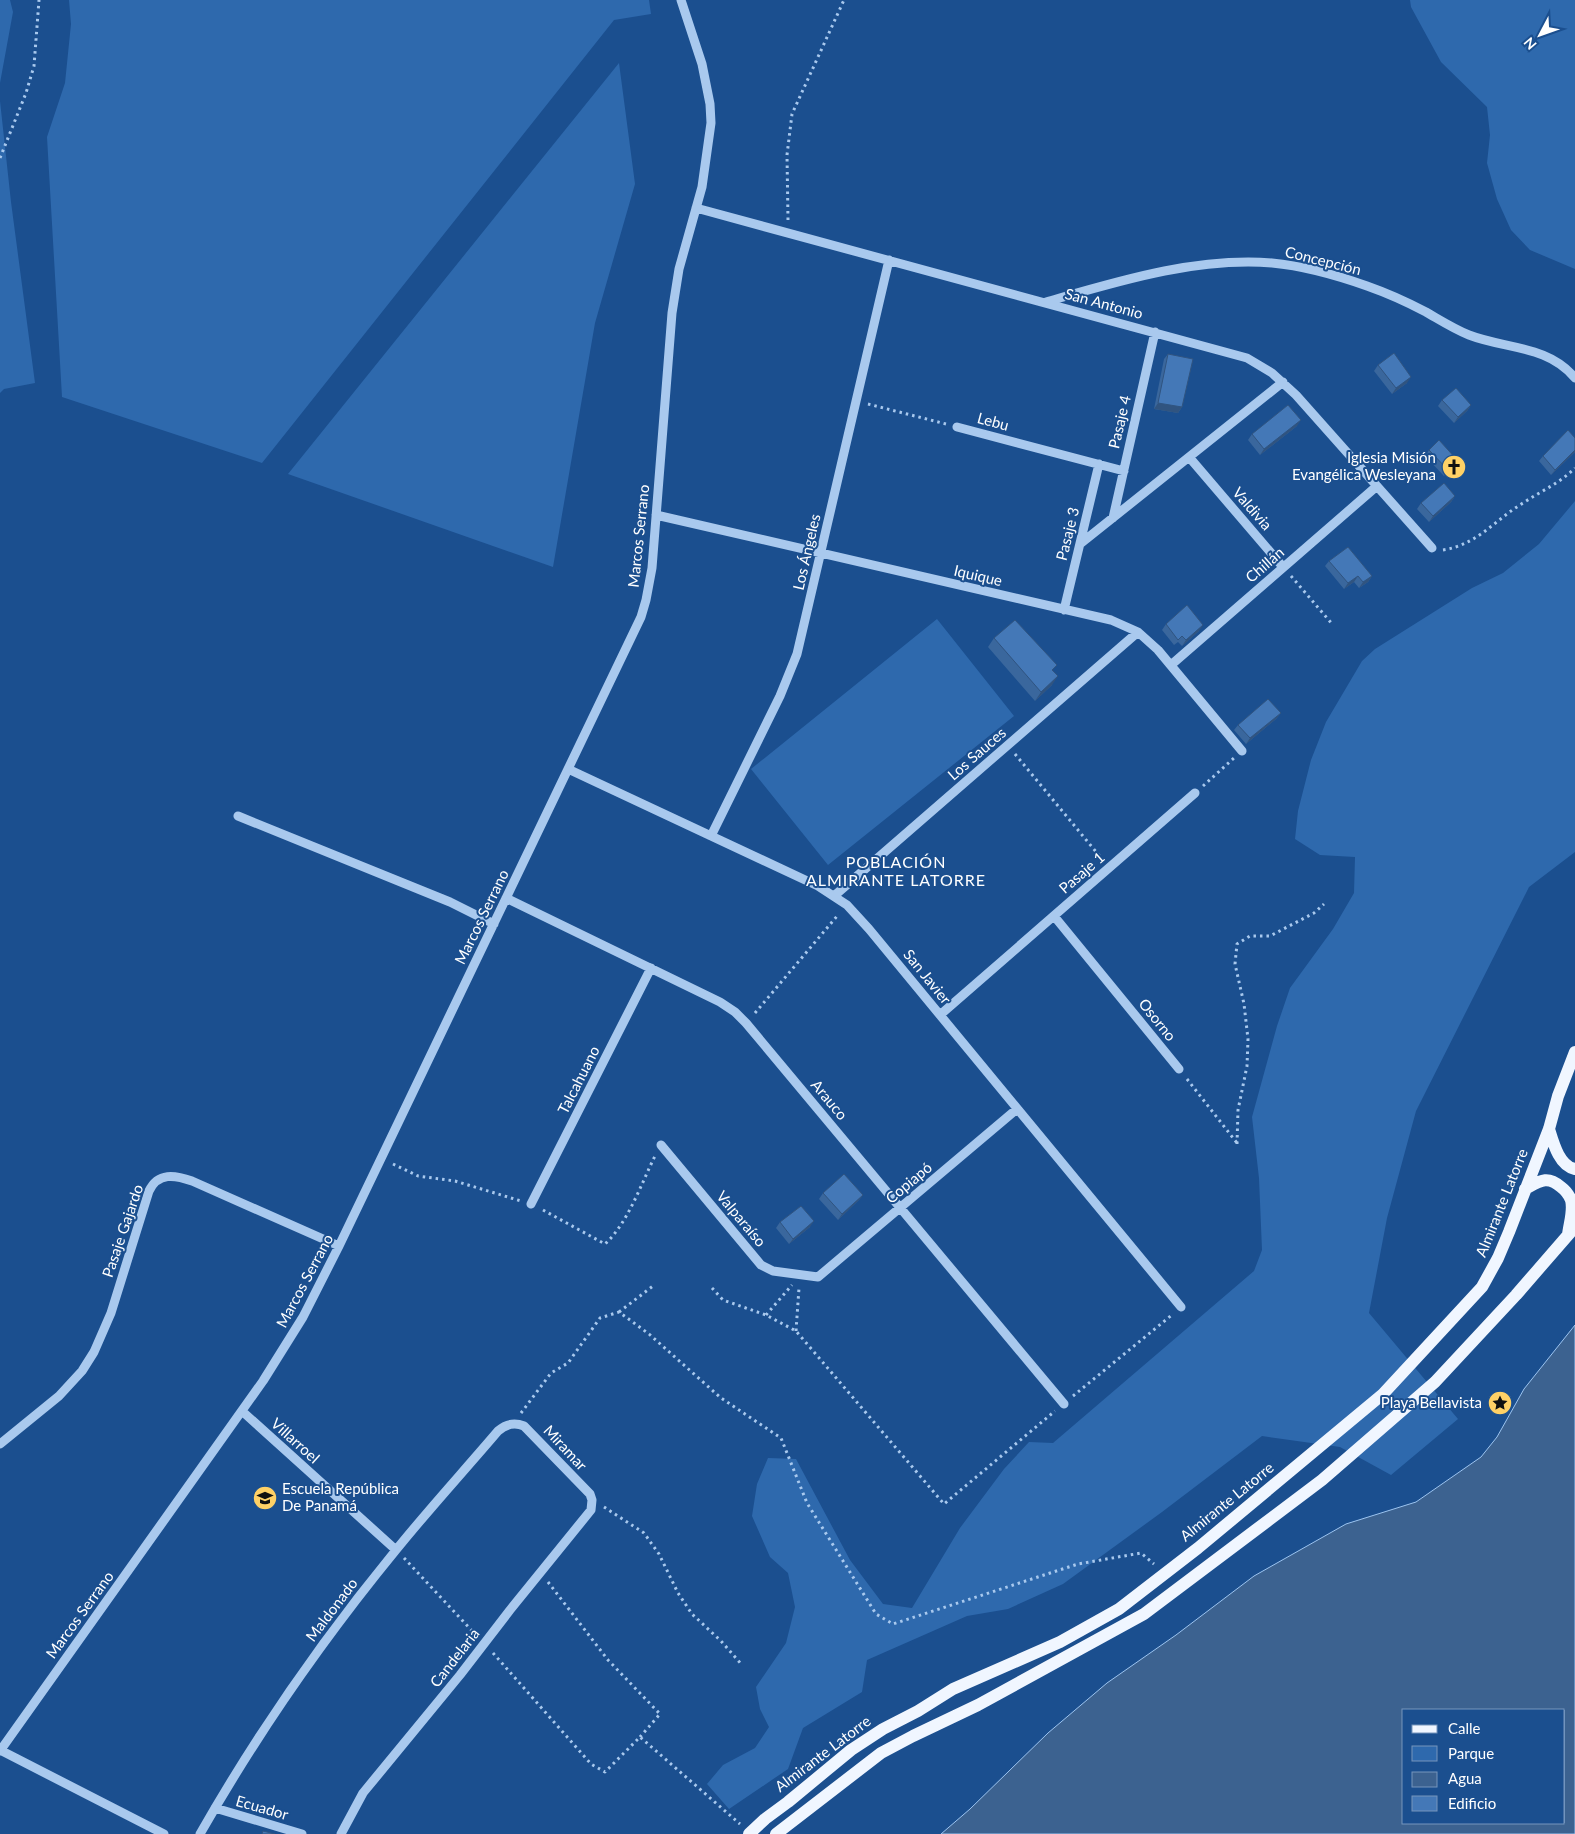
<svg xmlns="http://www.w3.org/2000/svg" width="1575" height="1834" viewBox="0 0 1575 1834" font-family="Lato,sans-serif">
  <style>
    .green { fill: #2e69ad }
    .water { fill: #3c6290; stroke: #9cc4f0; fill-rule: evenodd }
    .lines { fill: none; stroke-linecap: round; stroke-linejoin: round }
    .path { stroke: #a9c9ee; stroke-width: 3; stroke-dasharray: 2.5 4; stroke-linecap: butt }
    .minor { stroke: #a9c9ee; stroke-width: 9 }
    .major { stroke: #f0f6ff; stroke-width: 12 }
    .wall { fill: #3a679d }
    .shaded-wall { fill: #305480 }
    .building { fill: #4478b7; stroke: #305480 }
    .labels { text-anchor: middle; stroke-width: 4; stroke-linejoin: round; paint-order: stroke }
    .street-label { font-size: 15px; fill: #fff; stroke: #1b4f8f }
    .poi-label { font-size: 15px; fill: #fff; stroke: #1b4f8f; text-anchor: end }
    .neighbourhood-label { font-size: 16px; letter-spacing: 1px; fill: #fff; stroke: #1b4f8f }
  </style>
  <rect width="100%" height="100%" fill="#1b4f8f"/>
  <!-- green -->
  <path class="green" d="M0,0H10L13,12L0,83Z
    M69,0H649L651,14L614,20L262,463L62,397L47,137L65,83L71,24Z
    M1410,0H1575V269L1530,250L1511,230L1497,199L1487,163L1490,135L1487,107L1441,62L1411,7Z
    M619,63L635,184L595,323L553,567L288,474Z
    M0,101L11,202L35,383L4,389L0,393Z
    M1575,501V852L1529,887L1416,1111L1387,1218L1369,1313L1458,1419L1391,1475L1340,1447L1262,1436L1162,1512L1063,1584L1008,1609L967,1616L867,1660L862,1692L803,1728L788,1769L729,1809L707,1784L723,1765L755,1748L769,1727L760,1709L756,1687L786,1643L795,1607L788,1573L770,1557L752,1516L757,1484L768,1458L796,1459L850,1560L883,1604L912,1608L960,1528L1004,1469L1029,1442L1053,1443L1254,1271L1262,1250L1259,1178L1252,1117L1277,1026L1290,988L1333,929L1354,893L1355,857L1320,855L1295,839L1298,811L1311,760L1326,722L1362,661L1375,649L1472,588L1503,573L1539,544Z
    M937,619L1014,716L828,865L751,769Z"/>
  <!-- water -->
  <path class="water" d="M1575,1325V1834H941L970,1809L1048,1733L1107,1683L1176,1635L1254,1576L1346,1524L1416,1502L1481,1457L1497,1437L1524,1389ZM1404,1710H1564V1823H1404Z"/>
  <g class="lines">
    <!-- path -->
    <path class="path" d="M0,158L26,93L34,66L39,0
      M788,220L787,155L792,114L844,0
      M868,404L946,424
      M1443,550C1477,545 1496,519 1523,503C1541,491 1560,483 1575,468
      M1291,576L1333,625
      M1015,754L1102,859
      M1203,786L1234,758
      M755,1013L838,915
      M1187,1079L1237,1143
      M1237,1144L1238,1110L1247,1066L1248,1039L1244,1004L1235,964L1237,944L1250,936H1270L1314,913L1324,904
      M393,1164L418,1176L455,1181L521,1201
      M543,1210L605,1244C628,1223 641,1184 655,1156
      M712,1288L723,1300L766,1315L796,1331L944,1504L1055,1411
      M619,1312L653,1286
      M766,1315L792,1285
      M796,1331L799,1288
      M1073,1396L1173,1314
      M521,1413L551,1373L568,1363L600,1318L619,1312L649,1334L721,1398L781,1438L807,1503L876,1614L893,1624L1078,1564L1141,1553L1154,1564
      M604,1507L644,1533L659,1554L678,1593L692,1614L721,1641L742,1665
      M404,1558L475,1634
      M548,1582L608,1660L660,1714L640,1737
      M493,1653L591,1764L605,1772L640,1737L740,1824"/>
    <!-- minor -->
    <path class="minor" d="M696,208L1247,358L1272,373L1296,395L1432,548
      M1046,302C1119,281 1196,257 1272,263C1304,266 1336,275 1367,286C1387,293 1407,302 1426,312C1440,320 1454,329 1469,335C1505,349 1548,345 1575,378
      M957,427L1124,471
      M1189,457L1283,567
      M656,515L1111,620L1138,632L1158,650L1242,751
      M1113,518L1155,332
      M1080,544L1283,382
      M1064,610L1099,464
      M1171,665L1377,486
      M568,769L818,886L847,905L869,929L1181,1307
      M238,816L450,902L494,924
      M711,836L780,696L797,654L889,260
      M834,896L1138,632
      M506,898L720,1002L735,1012L746,1023L1064,1404
      M1054,916L1179,1069
      M940,1015L1195,793
      M661,1145L761,1265L773,1271L818,1277L1017,1109
      M531,1204L651,968
      M243,1412L396,1550
      M0,1444L59,1396L82,1371L94,1352L111,1313L149,1191C158,1172 175,1175 192,1181L339,1246
      M0,1750L164,1834
      M0,1751L263,1381L303,1317L339,1246L641,617L646,600L652,568L672,313L679,269L702,187L711,123L710,104L702,64L681,0
      M215,1808L302,1834
      M200,1834C257,1734 323,1639 396,1550C429,1509 464,1471 498,1431C506,1424 514,1422 524,1426L590,1494L592,1500L591,1510L510,1610L460,1675L363,1793L341,1834"/>
    <!-- major -->
    <path class="major" d="M1549,1129C1553,1142 1559,1166 1575,1169
      M1525,1189C1540,1181 1547,1175 1561,1187C1565,1190 1569,1195 1571,1200C1574,1211 1569,1224 1568,1235
      M749,1834L765,1819L788,1802L851,1750L883,1729L918,1711L953,1689L1060,1642L1119,1609L1198,1548L1383,1394L1482,1287L1498,1258L1509,1232L1549,1129L1558,1096L1575,1052
      M776,1834L881,1753L913,1736L978,1705L1144,1614L1322,1480L1435,1382L1516,1295L1575,1227"/>
  </g>
  <!-- wall -->
  <path class="wall" d="M1168,354L1182,407L1178,413L1154,409L1164,359Z
    M1378,365L1407,383L1392,394L1374,371Z
    M1442,400L1471,405L1467,411L1454,423L1438,406Z
    M1297,426L1260,455L1248,440L1252,434Z
    M1575,438V452L1551,475L1539,461L1543,456Z
    M1429,450L1454,467L1444,476L1425,456Z
    M1455,496L1451,502L1429,522L1417,509L1421,503Z
    M1329,561L1372,576L1368,582L1359,588L1354,582L1344,589L1325,566Z
    M1166,624L1199,631L1182,646L1178,642L1174,645L1162,630Z
    M994,638L1053,671L1052,685L1035,701L988,647Z
    M1281,713L1276,719L1246,744L1234,730L1238,725Z
    M823,1193L863,1195L859,1200L838,1220L819,1199Z
    M780,1222L810,1227L789,1244L776,1228Z"/>
  <!-- shaded-wall -->
  <path class="shaded-wall" d="M1411,377L1407,383L1392,394L1396,388Z
    M1158,403L1182,407L1178,413L1154,409Z
    M1471,405L1467,411L1454,423L1458,417Z
    M1301,420L1297,426L1260,455L1264,449Z
    M1575,450V452L1551,475L1555,470Z
    M1458,461L1454,467L1444,476L1448,470Z
    M1455,496L1451,502L1429,522L1433,516Z
    M1358,576L1354,582L1344,589L1348,583Z
    M1372,576L1368,582L1359,588L1363,582Z
    M1203,625L1199,631L1182,646L1186,640Z
    M1058,676L1052,685L1035,701L1041,692Z
    M1281,713L1276,719L1246,744L1250,738Z
    M863,1195L859,1200L838,1220L842,1214Z
    M814,1221L810,1227L789,1244L793,1239Z"/>
  <!-- building -->
  <path class="building" d="M1394,353L1411,377L1396,388L1378,365Z
    M1168,354L1193,359L1182,407L1158,403Z
    M1456,388L1471,405L1458,417L1442,400Z
    M1288,405L1301,420L1264,449L1252,434Z
    M1568,430L1575,438V450L1555,470L1543,456Z
    M1439,440L1458,461L1448,470L1429,450Z
    M1444,483L1455,496L1433,516L1421,503Z
    M1348,547L1372,576L1363,582L1358,576L1348,583L1329,561Z
    M1187,605L1203,625L1186,640L1182,636L1178,640L1166,624Z
    M1015,620L1057,665L1052,670L1058,676L1041,692L994,638Z
    M1268,699L1281,713L1250,738L1238,725Z
    M844,1174L863,1195L842,1214L823,1193Z
    M801,1206L814,1221L793,1239L780,1222Z
    M263,1831L275,1834H262Z"/>
  <!-- icons -->
  <defs>
    <g id="church-disc" transform="scale(1.25)"><circle r="9.5" fill="#ffd166" stroke="#1b4f8f"/><path d="M-1.2-6h2.4v3.5h3.3v2.4h-3.3V6h-2.4V-.1h-3.3v-2.4h3.3Z" fill="#111"/></g>
    <g id="sight-disc" transform="scale(1.25)"><circle r="9.5" fill="#ffd166" stroke="#1b4f8f"/><path d="M0-6L1.8-2.2L6-1.7L2.9 1.2L3.7 5.4L0 3.3L-3.7 5.4L-2.9 1.2L-6-1.7L-1.8-2.2Z" fill="#111"/></g>
    <g id="school-disc" transform="scale(1.25)"><circle r="9.5" fill="#ffd166" stroke="#1b4f8f"/><path d="M0-5L7-2L0 1L-7-2ZM-4 1L0 2.5L4 1V4Q0 6-4 4Z" fill="#111"/></g>
  </defs>
  <g fill-rule="evenodd">
    <use href="#church-disc" x="1454" y="467"/>
    <use href="#sight-disc" x="1500" y="1403"/>
    <use href="#school-disc" x="265" y="1498"/>
  </g>
  <g class="labels">
    <!-- street labels -->
    <g class="street-label">
      <text transform="translate(1323 261) rotate(14)" y="5">Concepción</text>
      <text transform="translate(1104 304) rotate(15)" y="5">San Antonio</text>
      <text transform="translate(993 422) rotate(15)" y="5">Lebu</text>
      <text transform="translate(1120 422) rotate(-77)" y="5">Pasaje 4</text>
      <text transform="translate(1252 509) rotate(49)" y="5">Valdivia</text>
      <text transform="translate(1068 534) rotate(-76)" y="5">Pasaje 3</text>
      <text transform="translate(639 536) rotate(-84)" y="5">Marcos Serrano</text>
      <text transform="translate(807 552) rotate(-77)" y="5">Los Ángeles</text>
      <text transform="translate(1265 565) rotate(-41)" y="5">Chillán</text>
      <text transform="translate(978 576) rotate(13)" y="5">Iquique</text>
      <text transform="translate(977 754) rotate(-41)" y="5">Los Sauces</text>
      <text transform="translate(1082 873) rotate(-41)" y="5">Pasaje 1</text>
      <text transform="translate(482 917) rotate(-64)" y="5">Marcos Serrano</text>
      <text transform="translate(927 977) rotate(51)" y="5">San Javier</text>
      <text transform="translate(1157 1020) rotate(51)" y="5">Osorno</text>
      <text transform="translate(579 1080) rotate(-63)" y="5">Talcahuano</text>
      <text transform="translate(829 1100) rotate(50)" y="5">Arauco</text>
      <text transform="translate(909 1183) rotate(-40)" y="5">Copiapó</text>
      <text transform="translate(1502 1203) rotate(-68)" y="5">Almirante Latorre</text>
      <text transform="translate(741 1219) rotate(50)" y="5">Valparaíso</text>
      <text transform="translate(123 1231) rotate(-71)" y="5">Pasaje Gajardo</text>
      <text transform="translate(305 1281) rotate(-62)" y="5">Marcos Serrano</text>
      <text transform="translate(295 1441) rotate(42)" y="5">Villarroel</text>
      <text transform="translate(565 1448) rotate(47)" y="5">Miramar</text>
      <text transform="translate(1227 1502) rotate(-39)" y="5">Almirante Latorre</text>
      <text transform="translate(332 1610) rotate(-53)" y="5">Maldonado</text>
      <text transform="translate(80 1615) rotate(-54)" y="5">Marcos Serrano</text>
      <text transform="translate(455 1658) rotate(-52)" y="5">Candelaria</text>
      <text transform="translate(823 1754) rotate(-37)" y="5">Almirante Latorre</text>
      <text transform="translate(262 1808) rotate(16)" y="5">Ecuador</text>
    </g>
    <!-- poi labels -->
    <g class="poi-label">
      <text x="1436" y="463">Iglesia Misión<tspan x="1436" dy="17">Evangélica Wesleyana</tspan></text>
      <text x="1482" y="1408">Playa Bellavista</text>
      <text x="282" y="1494" text-anchor="start">Escuela República<tspan x="282" dy="17">De Panamá</tspan></text>
    </g>
    <!-- neighbourhood labels -->
    <g class="neighbourhood-label">
      <text x="896" y="868">POBLACIÓN<tspan x="896" dy="18">ALMIRANTE LATORRE</tspan></text>
    </g>
  </g>
  <!-- legend -->
  <rect x="1402" y="1709" width="162" height="115" fill="#1b4f8f" stroke="#7695bc"/>
  <rect x="1412" y="1725" width="25" height="8" fill="#f0f6ff" stroke="#7695bc"/>
  <text x="1448" y="1734" font-size="15" fill="#ffffff">Calle</text>
  <rect x="1412" y="1746" width="25" height="15" fill="#2e69ad" stroke="#7695bc"/>
  <text x="1448" y="1759" font-size="15" fill="#ffffff">Parque</text>
  <rect x="1412" y="1772" width="25" height="15" fill="#3c6290" stroke="#7695bc"/>
  <text x="1448" y="1784" font-size="15" fill="#ffffff">Agua</text>
  <rect x="1412" y="1796" width="25" height="15" fill="#4478b7" stroke="#7695bc"/>
  <text x="1448" y="1809" font-size="15" fill="#ffffff">Edificio</text>
  <!-- north arrow -->
  <g transform="translate(1540 35) rotate(229)" stroke="#1b4f8f" stroke-width="4" paint-order="stroke">
  <path d="M0-4L9 19L0 12L-9 19Z" fill="#ffffff"/>
  <text y="-8" font-size="14" font-weight="bold" text-anchor="middle" fill="#ffffff">N</text>
  </g>
</svg>
